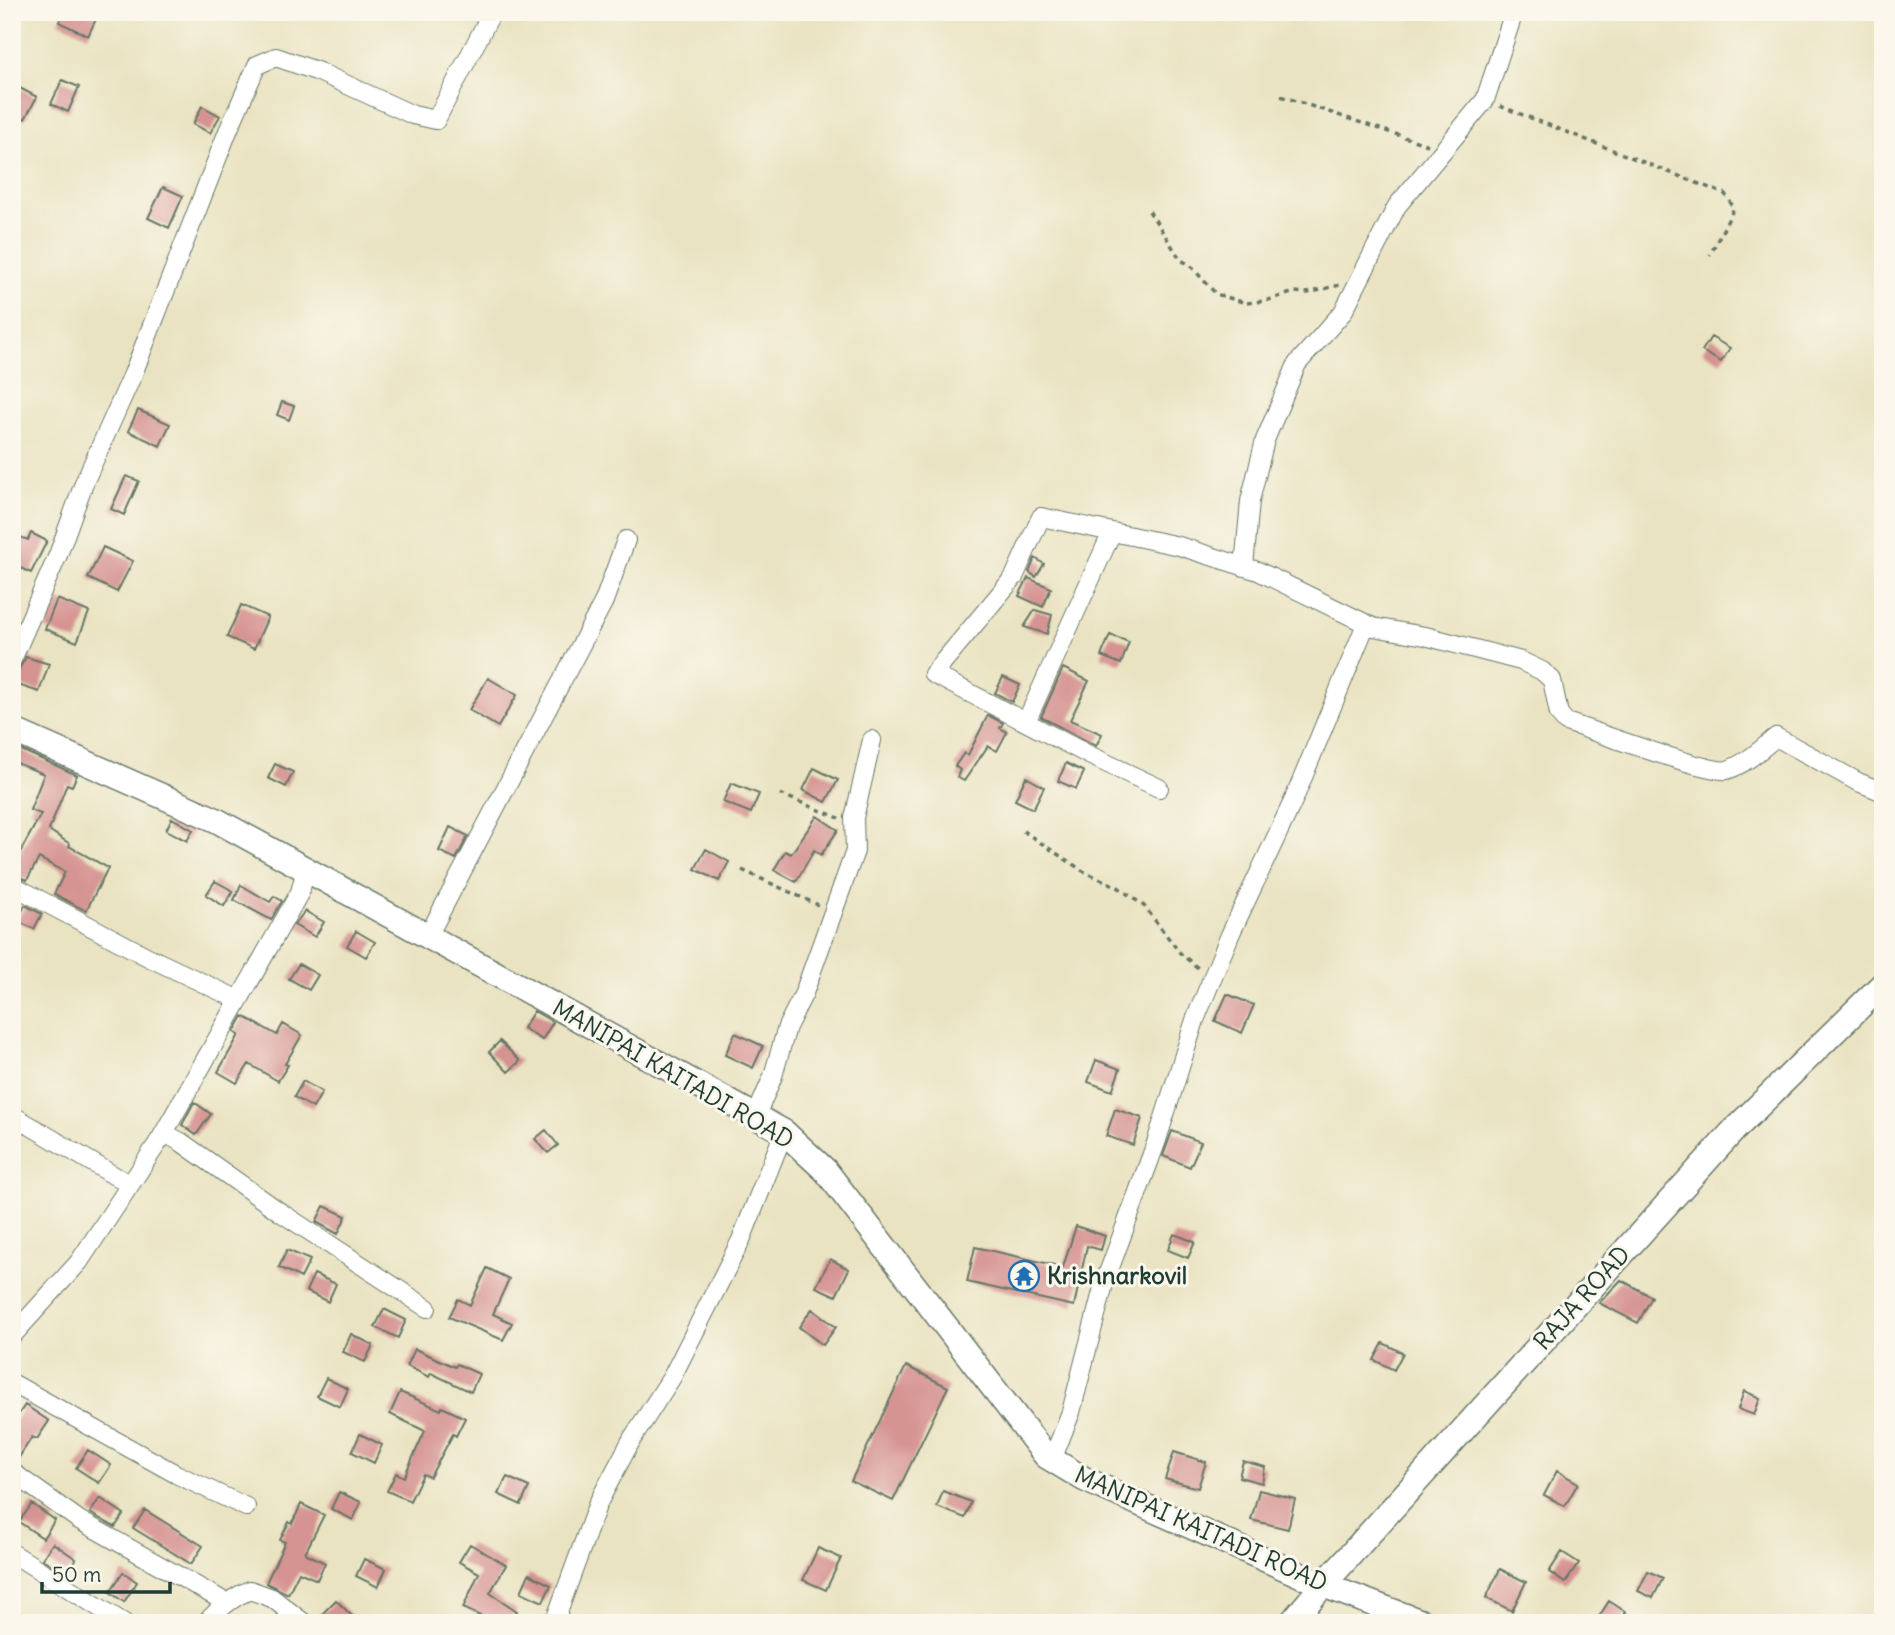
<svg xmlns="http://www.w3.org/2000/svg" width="1895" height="1635" viewBox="0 0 1895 1635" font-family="Delius,sans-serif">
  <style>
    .building { fill: #d59391 }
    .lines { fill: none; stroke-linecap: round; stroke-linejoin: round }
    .street-casing { stroke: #676; stroke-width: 20 }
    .secondary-casing { stroke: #676; stroke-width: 27 }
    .path { stroke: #676; stroke-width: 3.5; stroke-dasharray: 5 5; stroke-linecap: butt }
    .street { stroke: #fff; stroke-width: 18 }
    .secondary { stroke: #fff; stroke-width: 24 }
    .labels { text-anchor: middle; stroke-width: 6; stroke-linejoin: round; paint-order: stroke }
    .street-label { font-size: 24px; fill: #1f3d34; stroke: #fbf7ec }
    .poi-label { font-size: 24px; font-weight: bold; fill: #1f3d34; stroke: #fbf7ec; text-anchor: start }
  </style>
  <rect width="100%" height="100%" fill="#fbf7ec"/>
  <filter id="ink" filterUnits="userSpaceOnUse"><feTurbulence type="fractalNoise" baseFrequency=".0143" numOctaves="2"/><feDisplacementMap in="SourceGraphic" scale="14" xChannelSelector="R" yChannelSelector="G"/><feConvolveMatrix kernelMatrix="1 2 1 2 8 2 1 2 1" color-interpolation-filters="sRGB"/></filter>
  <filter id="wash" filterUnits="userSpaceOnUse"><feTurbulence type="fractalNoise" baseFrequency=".00686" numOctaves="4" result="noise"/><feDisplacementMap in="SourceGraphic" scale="28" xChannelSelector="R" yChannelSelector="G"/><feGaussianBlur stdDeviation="1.57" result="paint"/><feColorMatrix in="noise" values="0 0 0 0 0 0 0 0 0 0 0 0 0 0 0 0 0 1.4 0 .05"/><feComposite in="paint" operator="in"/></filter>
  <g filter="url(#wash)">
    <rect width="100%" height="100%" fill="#eae3c2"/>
    <g id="blocks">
      <!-- building -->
      <path class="building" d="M64,12H86L97,17L88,36L59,22Z
        M62,80L79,87L68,112L51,104Z
        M12,84L37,97L25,119L12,112Z
        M202,106L220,116L210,133L193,124Z
        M163,187L183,196L169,228L148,218Z
        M1711,337L1730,348L1721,362L1702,351Z
        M282,402L294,406L289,420L277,415Z
        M138,410L170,424L160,446L128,431Z
        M126,476L139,481L124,515L111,509Z
        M31,533L47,541L31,573L12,564V534L28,540Z
        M103,547L133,561L117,592L88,578Z
        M1035,558L1044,564L1036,577L1029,572Z
        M1028,578L1051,588L1043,607L1019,596Z
        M57,599L89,612L77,642L45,629Z
        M241,605L268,617L254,649L227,637Z
        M1035,610L1052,615L1047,634L1024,627Z
        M1110,635L1129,642L1121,664L1101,656Z
        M26,657L49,664L39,692L12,683V671L19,669Z
        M1063,668L1089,681L1070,720L1102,734L1096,746L1041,717Z
        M1003,677L1020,685L1012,702L995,693Z
        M488,678L517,695L498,727L469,710Z
        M988,715L1003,723L1000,728L1007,732L997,751L988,746L964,781L957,777L960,770L955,766L964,753L968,755Z
        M12,746L77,775L72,786L67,784L49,830L70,844L69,846L108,868L86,911L54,894L65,872L39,858L27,880L12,874V867L41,814L30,810L44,774L12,761Z
        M1066,763L1084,772L1076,789L1058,781Z
        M275,764L293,772L286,787L268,778Z
        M814,768L838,780L826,802L803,790Z
        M1026,777L1044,787L1033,809L1015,800Z
        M731,783L759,794L751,813L723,802Z
        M817,816L838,830L821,855L814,850L796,882L774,870L785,851L791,854Z
        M172,818L193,830L187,841L166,830Z
        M450,827L468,836L456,859L439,851Z
        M706,849L729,862L719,881L695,869Z
        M215,881L233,891L224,906L206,895Z
        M241,885L270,902L274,896L282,901L271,920L234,900Z
        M25,905L42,914L34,929L17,921Z
        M305,911L324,922L315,937L294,925Z
        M356,931L375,942L366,957L347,946Z
        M299,964L318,975L309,990L289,979Z
        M1227,994L1254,1005L1242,1033L1215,1021Z
        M534,1011L553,1022L542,1040L523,1028Z
        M243,1016L277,1035L283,1024L302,1035L285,1064L288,1065L278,1081L249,1064L237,1083L218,1072L239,1035L234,1032Z
        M735,1033L763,1046L753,1068L725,1055Z
        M500,1041L520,1061L508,1072L489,1052Z
        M1096,1060L1120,1069L1112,1091L1088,1082Z
        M303,1081L322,1092L313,1108L294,1097Z
        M194,1102L211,1114L196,1135L182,1125Z
        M1115,1109L1142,1118L1133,1145L1106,1136Z
        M546,1130L558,1145L548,1153L535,1139Z
        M1172,1131L1201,1142L1190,1167L1163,1156Z
        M324,1206L346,1216L338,1234L316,1222Z
        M1076,1226L1105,1236L1101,1250L1087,1246L1074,1306L967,1282L975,1247L1063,1267Z
        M1174,1234L1195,1242L1188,1258L1168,1250Z
        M287,1250L310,1260L301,1278L279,1267Z
        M830,1259L849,1269L836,1296L816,1287Z
        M487,1268L509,1279L493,1314L512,1323L503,1340L449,1317L458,1299L470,1305Z
        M314,1274L336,1284L328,1302L306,1291Z
        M1621,1280L1652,1297L1638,1323L1599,1303Z
        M384,1309L406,1320L398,1338L375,1327Z
        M812,1309L836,1327L823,1345L799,1327Z
        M351,1334L373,1345L365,1362L343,1352Z
        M1383,1343L1403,1353L1394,1370L1374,1360Z
        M415,1349L455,1367L457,1364L479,1374L471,1392L431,1373L429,1377L407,1366Z
        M906,1366L948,1387L893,1501L851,1481Z
        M326,1378L348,1389L340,1407L317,1396Z
        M1744,1391L1760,1398L1754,1415L1738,1409Z
        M400,1392L441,1410L442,1407L465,1418L456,1436L453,1434L430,1477L423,1474L410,1501L387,1491L396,1473L404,1477L425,1431L390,1414Z
        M25,1405L49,1421L37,1439L32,1437L16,1462L12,1461V1424Z
        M360,1434L382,1445L374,1463L352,1452Z
        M88,1450L111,1465L99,1483L76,1468Z
        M1174,1452L1206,1462L1198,1488L1165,1479Z
        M1243,1461L1265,1467L1262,1483L1239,1477Z
        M1557,1471L1578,1483L1565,1506L1544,1495Z
        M507,1477L529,1487L521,1505L498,1494Z
        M1259,1490L1295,1499L1288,1529L1251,1520Z
        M943,1491L971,1502L965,1518L937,1507Z
        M339,1492L361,1502L353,1520L331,1509Z
        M100,1498L124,1514L115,1527L90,1513Z
        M32,1504L55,1520L43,1538L19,1522Z
        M301,1504L324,1515L305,1553L325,1563L317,1580L299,1572L288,1594L266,1583L285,1542L280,1540L289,1522L292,1524Z
        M145,1510L203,1546L191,1564L133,1528Z
        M53,1543L76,1559L67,1574L42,1559Z
        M470,1544L506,1565L490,1593L517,1611L509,1623H495L463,1608L479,1573L459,1562Z
        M818,1548L841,1558L826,1590L803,1580Z
        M1562,1552L1579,1563L1565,1583L1549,1572Z
        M364,1559L386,1569L378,1587L356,1576Z
        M1500,1569L1526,1582L1512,1611L1486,1598Z
        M1648,1571L1663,1578L1653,1598L1638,1591Z
        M123,1572L137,1582L124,1602L110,1592Z
        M529,1574L551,1585L543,1602L521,1592Z
        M336,1600L359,1623H331L322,1614Z
        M1609,1601L1626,1612L1619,1623H1595Z"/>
    </g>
  </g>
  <g filter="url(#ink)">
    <use href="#blocks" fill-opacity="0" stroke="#676" stroke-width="2"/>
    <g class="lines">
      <!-- street casing -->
      <g class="street-casing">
        <path id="street" d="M1244,567L1250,501L1265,440L1297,364L1343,312L1397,206L1485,100L1514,12
          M12,660L58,555L84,483L133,374L228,131L257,65L276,57L319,72L413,115L436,120L492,12
          M1026,722L1112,532
          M1159,788L1089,755L933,674L1014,577L1041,517L1179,546L1258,571L1373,627L1425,636L1521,661L1542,671L1552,680L1559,714L1566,722C1591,730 1710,774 1727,770C1746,764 1761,749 1776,737L1858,782L1883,792
          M12,885L148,957L239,1000
          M428,936L604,601L626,540
          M12,1115L130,1185
          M756,1116L773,1076L787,1027L804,993L855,851L854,818L872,740
          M164,1133L181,1142L280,1212L427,1308
          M12,1336L79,1262L161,1138L300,892L306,869
          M12,1383L176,1474L246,1507
          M1052,1460L1071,1412L1104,1284L1156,1143L1195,1020L1230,935L1294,799L1366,624
          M12,1472L79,1520L227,1603
          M12,1553L124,1623
          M206,1623C219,1608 233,1597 250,1590L272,1598L304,1623
          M554,1623L598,1503L632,1439L672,1377L741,1240L784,1132"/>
      </g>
      <!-- secondary casing -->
      <g class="secondary-casing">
        <path id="secondary" d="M12,730L216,820L784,1132L826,1171L1046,1456L1084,1479L1323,1585L1424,1623
          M1291,1623L1323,1585L1734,1130L1883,984"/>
      </g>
      <!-- path -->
      <path class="path" d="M1281,96L1428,145
        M1500,106L1725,194L1734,208L1710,255
        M1149,211L1181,260L1190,265L1216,294L1246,303L1265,301L1295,292L1308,293L1340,285
        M780,794L839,818
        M1023,831L1083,871L1118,887L1144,906L1180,953L1198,968
        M742,870L818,905"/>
      <!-- street -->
      <use href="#street" class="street"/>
      <!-- secondary -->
      <use href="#secondary" class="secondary"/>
    </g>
  </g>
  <!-- icons -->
  <defs>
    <g id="temple-ring" transform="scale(1.575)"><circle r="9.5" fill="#fbf7ec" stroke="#1f6fb2" stroke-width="1.5"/><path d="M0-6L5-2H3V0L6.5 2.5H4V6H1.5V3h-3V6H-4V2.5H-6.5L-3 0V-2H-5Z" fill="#1f6fb2"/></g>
  </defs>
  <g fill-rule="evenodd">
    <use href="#temple-ring" x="1024" y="1276"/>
  </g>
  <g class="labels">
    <!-- street labels -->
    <g class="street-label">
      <text transform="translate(673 1074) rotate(30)" y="8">MANIPAI KAITADI ROAD</text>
      <text transform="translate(1582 1298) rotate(-48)" y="8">RAJA ROAD</text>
      <text transform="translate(1201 1529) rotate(24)" y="8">MANIPAI KAITADI ROAD</text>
    </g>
    <!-- poi labels -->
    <g class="poi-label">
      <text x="1047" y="1284">Krishnarkovil</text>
    </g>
  </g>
  <!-- margin -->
  <rect width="1895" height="1635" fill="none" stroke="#fbf7ec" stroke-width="42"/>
  <!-- scale -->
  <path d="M42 1582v10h128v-10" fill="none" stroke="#1f3d34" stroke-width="3.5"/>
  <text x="52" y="1582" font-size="21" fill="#1f3d34" stroke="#fbf7ec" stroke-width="5" paint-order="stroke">50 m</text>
</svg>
